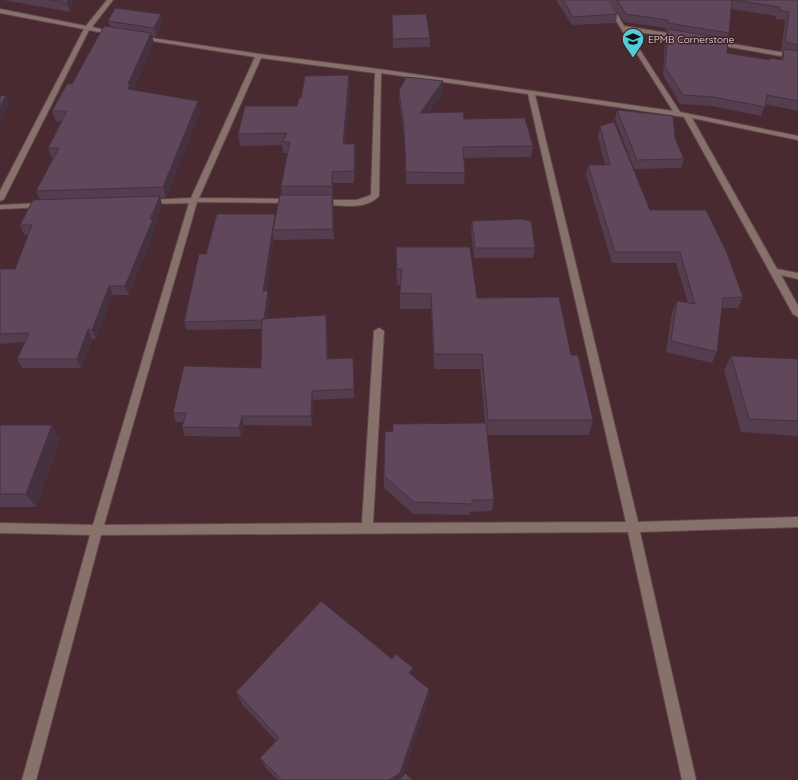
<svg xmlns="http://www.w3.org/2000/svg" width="798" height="780" viewBox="0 0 798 780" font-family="Quicksand,sans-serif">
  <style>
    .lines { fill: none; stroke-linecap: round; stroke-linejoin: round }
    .minor-casing { stroke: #64474d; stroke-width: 2 }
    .minor { fill: #87726b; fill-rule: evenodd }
    .wall { fill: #533d4e; fill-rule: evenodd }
    .shaded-wall { fill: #443240 }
    .building { fill: #61475b; stroke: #443240 }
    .labels { text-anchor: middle; stroke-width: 3; stroke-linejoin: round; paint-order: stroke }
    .far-poi-label { font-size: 10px; fill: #f5e0e3; stroke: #3d2026; text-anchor: start }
  </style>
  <rect width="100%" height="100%" fill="#482a30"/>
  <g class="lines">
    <!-- minor casing -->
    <g class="minor-casing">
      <path id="minor" d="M107,0H113L92,27L117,33L114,35L89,30L4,199L0,201V191L84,29L0,13V9L86,26Z
        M603,0H609L624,26L680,35L683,37L680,39L627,30L680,112L798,136V140L692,118L777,269L798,273V279L781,275L798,306V317L793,314L684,117L535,95L638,522L798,517V527L640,532L696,780H682L628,532L101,535L36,780H22L90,535L0,533V523L93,525L189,203L148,204L144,202L148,200L191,198L255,57L140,39L138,38V36L259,54L378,69L673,111ZM261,58L375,73L371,195L357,200H317V204H320C338,205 365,211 379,196L381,73L528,94L626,522L373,523L384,331L379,328L374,331L362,523L104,525L197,202L292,203L296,201L292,199L199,198Z
        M715,41L798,55V59L713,44L712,43Z
        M42,203H45V207L0,209V205Z"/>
    </g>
    <!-- minor -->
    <use href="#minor" class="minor"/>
  </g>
  <!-- wall -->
  <path class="wall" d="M3,0H73L70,12Z
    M556,0H608L617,14L616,23L572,25Z
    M610,0H798V111L765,104L761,116L711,106L680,104L663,75L665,38L667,32L666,31V28L624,22ZM731,9L776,16V19L785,20L781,51H783L780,60H769L727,53V39L729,33Z
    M161,14L163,22L156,36H152L154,43L133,90L198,101L200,112L166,197L160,198L162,205L155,225V228L129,295H113L96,339H92L81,368H22L17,359L25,342L0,344V269H15L29,235H24L20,225L40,200L36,191L53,158H52L48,148L61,121L56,122L52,111L72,84L110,26L108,21Z
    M392,15L430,38V47L393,48Z
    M350,86L345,144L356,156L354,183H333L334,239L274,240V239L266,291L269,300L267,319L326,315L327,325L328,359L354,368V398L313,400L312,426L244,425L241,437L185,436L182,427L183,422H176L173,413L261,368L262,329L187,330L184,322L206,254L276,216L282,195L281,186L287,153H283L282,145L240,146L238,134L297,106L301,98Z
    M399,91L443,92L428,113L464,119L533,146L531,157L464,158L465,173L464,184H406L404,138L399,101Z
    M617,110L675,138L684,159L681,168L634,169L615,119Z
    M600,126L650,210L743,297L738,308H722L717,352L712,363L666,352L672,312L677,301L688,303L676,263H612L586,175L588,165H605L598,137Z
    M472,221L535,248L533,258H474L471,231Z
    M396,247L477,298L571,355L593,420L589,435H487L494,500L492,511L470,512V515L413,514L384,488V476L393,431V424L485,423L480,369H434L431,309H400V293L401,285H397L396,263Z
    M731,356L798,359V436L741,432L724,370Z
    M0,425L60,439L36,507H0Z
    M392,659L429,689L428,701L401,779L413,780H278L266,768L260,758L276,741L242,704L236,692Z"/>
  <!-- shaded-wall -->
  <path class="shaded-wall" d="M68,0H73L70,12L67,3Z
    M161,14L163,22L156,36L154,28Z
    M151,33L154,43L132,91L128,89V84Z
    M349,75L350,86L344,156L343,144Z
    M443,81V92L420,124V113Z
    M6,95L10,103L0,123V108Z
    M198,101L200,112L166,197L163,187Z
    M355,144L356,156L354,183V171Z
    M332,172L333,183V198L332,186Z
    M332,195L333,205L334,239L333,229Z
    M160,196L162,205L155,225V228L129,295L125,286Z
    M273,231L274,239L265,300L263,291Z
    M109,286L113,295L96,339L92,330Z
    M268,291L269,300L265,329L264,320Z
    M326,315L327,325L328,369L327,359Z
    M88,329L92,339L81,368L77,359Z
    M353,358L354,368V398V389Z
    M312,391L313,400L312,426L311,416Z
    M242,416L244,425L241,437L239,428Z
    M52,425L60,439L36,507L26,494Z
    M413,668L412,681L409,673Z
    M429,689L428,701L401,780H389Z"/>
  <!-- building -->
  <path class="building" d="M50,0H68L67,3Z
    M563,0H608L617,14L573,17Z
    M617,0H732L729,33L668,23V20L626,14Z
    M733,0H798V45L785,42L789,12L779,10L780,7Z
    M115,8L161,14L154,28L108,21Z
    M426,14L430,38L393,39L392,15Z
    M104,26L151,33L128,84H130L128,89L198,101L163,187L36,191L59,148H48L67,111H52L67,84H72Z
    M668,29L728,39L727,53L770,60V58L783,60L784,49L798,51V101L767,95L765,107L714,97L683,95L665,67Z
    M349,75L343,144H355L354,171L332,172V186H281L290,142H282L287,133L238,134L245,106H297L299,98H301L305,76Z
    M406,77L443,81L420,113L463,112L464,119L525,118L533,146L463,147L465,173L406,172L404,127L399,91Z
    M6,95L0,108V96Z
    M617,110L673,116L675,138L684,159L637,160Z
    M614,122L650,210H706L727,253L743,297L723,298L717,352L671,341L677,301L695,304L680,252H615L588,165H610L600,126Z
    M280,195H332L333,229L273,230Z
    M160,196L150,219H153L125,286H109L92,330L88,329L77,359H17L29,333L0,334V269H15L32,225H20L33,200Z
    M217,214H275L263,291H268L264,319H262V320L184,322L199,254H206Z
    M520,219L531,221L535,248H475L472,221Z
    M396,247H470L477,298L559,297L571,355H578L593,420H488L482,354H434L431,294L400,293L402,269H397Z
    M326,315L327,359L353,358L354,389L312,391L311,416H242L239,428L182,427L186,413H173L184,366L261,368L262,319Z
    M731,356L798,359V421L749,419Z
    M486,423L494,500H472V504L414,502L384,476L385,432L393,431V424Z
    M0,425H52L26,494H0Z
    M321,601L392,659L396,654L413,668L409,673L429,689L400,773L389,780H282L260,758L279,738L236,692Z
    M405,773L413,780H400Z"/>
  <!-- icons -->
  <defs>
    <g id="school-pin" transform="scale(1.15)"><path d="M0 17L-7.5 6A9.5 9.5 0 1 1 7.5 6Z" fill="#52ccd5" stroke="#3d2026"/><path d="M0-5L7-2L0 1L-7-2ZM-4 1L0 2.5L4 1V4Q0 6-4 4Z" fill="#111"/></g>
  </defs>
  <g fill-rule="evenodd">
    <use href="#school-pin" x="633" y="39"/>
  </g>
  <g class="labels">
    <!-- far-poi labels -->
    <g class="far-poi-label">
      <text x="648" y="43">EPMB Cornerstone</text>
    </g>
  </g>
</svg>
